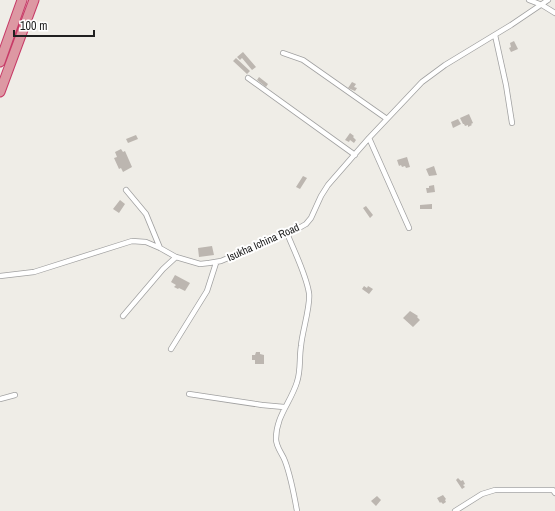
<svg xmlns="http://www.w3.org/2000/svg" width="555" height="511" viewBox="0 0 555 511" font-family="'Archivo Narrow',sans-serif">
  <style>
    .building { fill: #bcb6b0 }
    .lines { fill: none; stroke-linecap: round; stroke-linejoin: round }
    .street-casing { stroke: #a1a1a1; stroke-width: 6 }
    .highway-casing { stroke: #c73a67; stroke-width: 11 }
    .street { stroke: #fff; stroke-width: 4.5 }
    .highway { stroke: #dd98a3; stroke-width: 9 }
    .labels { text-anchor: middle; stroke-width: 4; stroke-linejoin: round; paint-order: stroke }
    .street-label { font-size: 11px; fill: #202020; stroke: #fff }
  </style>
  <rect width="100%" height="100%" fill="#efede7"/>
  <!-- building -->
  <path class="building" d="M514,41L518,49L511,52L509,48L511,47L510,43Z
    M243,52L256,67L252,70L242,58L240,60L237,57Z
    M236,58L250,71L247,74L233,61Z
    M259,77L268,84L266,87L257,80Z
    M352,82L356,84L354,87L357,88L355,91L348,88Z
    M469,114L473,123L471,124L472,125L468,127V125L465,126L464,124H463L460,118Z
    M458,119L461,124L453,128L451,122Z
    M350,133L354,136L353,137L356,140L354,143L350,140L349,142L345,140Z
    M136,135L138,139L128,143L126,139Z
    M121,149L123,152L125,151L132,167L123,172L121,168L119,169L114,158L117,157L115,152Z
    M407,157L410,167L406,168L405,166L402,167L401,165L399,166L397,160Z
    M434,166L437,175L429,176L426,169Z
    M303,176L307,178L300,189L296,187Z
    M434,185L435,192L427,193L426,188H429V186Z
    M120,200L125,204L119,213L113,209Z
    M432,204V209H420V205Z
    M366,206L373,215L370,218L363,208Z
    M212,246L214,255L199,257L198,248Z
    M175,275L190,283L185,291L179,288L178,289L174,287L176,285L171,282Z
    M364,286L367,288L368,286L373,289L369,294L362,289Z
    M410,311L418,316L417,317L420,320L413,327L403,318Z
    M256,352H260V354L264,355V364H255V360H252V355H255Z
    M458,478L461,481L463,480L465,484L463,485L465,487L462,489L456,480Z
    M443,495L446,499L445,500L446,502L443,504L441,502L440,503L437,498Z
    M377,496L381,500L376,506L371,501Z"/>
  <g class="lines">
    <!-- street casing -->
    <g class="street-casing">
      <path id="street" d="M529,0L542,5L555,13
        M495,35L506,85L512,123
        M283,53L303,60L387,119
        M248,78L355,155
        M369,138L409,228
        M126,190L146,214L160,248
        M287,233C294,251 306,274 309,293C311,305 302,332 301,346C299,359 301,370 297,382C291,402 276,416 276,439C276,447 282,453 285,461C291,477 294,494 297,511
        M0,276L34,272L132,241L146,242L160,248L176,257L200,264L209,263L221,261L299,228L306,224L311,218L321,196L328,185L369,138L422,82L445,65L511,25L548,0
        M123,316L163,269L176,257
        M171,349L207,291L216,263
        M189,394L262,405L284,407
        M0,399L15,395
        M455,511L482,494L495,490H553L555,493"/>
    </g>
    <!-- highway casing -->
    <g class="highway-casing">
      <path id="highway" d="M0,62L22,0
        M0,92L34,0"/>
    </g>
    <!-- street -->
    <use href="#street" class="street"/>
    <!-- highway -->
    <use href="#highway" class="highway"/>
  </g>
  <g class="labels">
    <!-- street labels -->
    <g class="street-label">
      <text transform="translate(263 242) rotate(-24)" y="4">Isukha Ichina Road</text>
    </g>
  </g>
  <!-- scale -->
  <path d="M14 30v6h80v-6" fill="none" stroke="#202020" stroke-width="2"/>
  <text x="20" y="30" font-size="12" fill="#202020" stroke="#ffffff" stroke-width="3" paint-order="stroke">100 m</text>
</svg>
